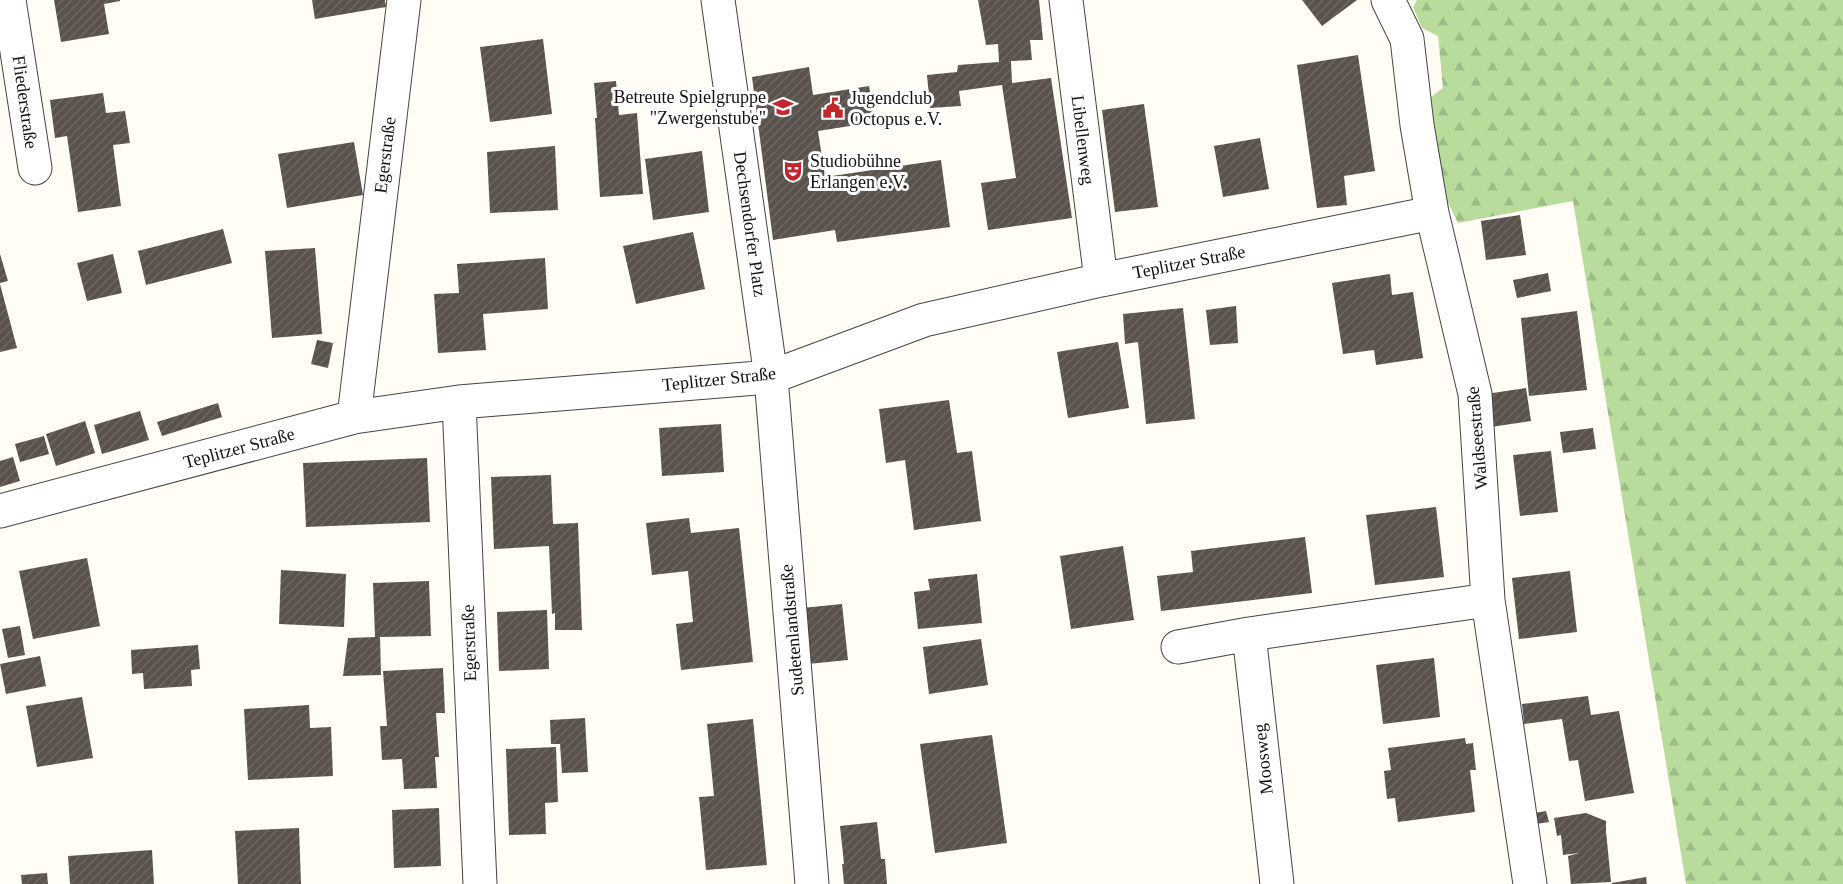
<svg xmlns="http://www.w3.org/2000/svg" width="1843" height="884" viewBox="0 0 1843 884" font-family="Georgia,serif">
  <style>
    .forest { fill: url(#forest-firs) }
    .building { fill: url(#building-hatch) }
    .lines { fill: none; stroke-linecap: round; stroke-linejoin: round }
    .minor-casing { stroke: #444; stroke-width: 35 }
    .minor { stroke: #fff; stroke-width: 33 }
    .labels { text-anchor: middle; stroke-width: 6; stroke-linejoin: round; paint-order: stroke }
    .poi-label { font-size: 18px; fill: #111; stroke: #fff; text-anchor: start }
    .street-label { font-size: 18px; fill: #111; stroke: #fff }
  </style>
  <defs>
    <pattern id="forest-firs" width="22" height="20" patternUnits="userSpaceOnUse" patternTransform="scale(1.5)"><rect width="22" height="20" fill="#b9dc9c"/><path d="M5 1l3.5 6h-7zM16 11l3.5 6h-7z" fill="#9ebc85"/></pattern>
    <pattern id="building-hatch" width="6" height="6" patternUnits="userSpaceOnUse" patternTransform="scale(1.5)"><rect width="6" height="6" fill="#5a524d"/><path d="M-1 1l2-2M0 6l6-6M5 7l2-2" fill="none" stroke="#6d6662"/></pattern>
  </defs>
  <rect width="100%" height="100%" fill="#fffdf5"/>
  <!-- forest -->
  <path class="forest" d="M1417,0H1843V884H1686L1573,201L1458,223L1437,180L1428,99L1443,88L1438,36L1422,28L1413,7Z"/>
  <!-- building -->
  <path class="building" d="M54,0H120V1L104,4L109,34L61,42Z
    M312,0H385L386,7L315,19Z
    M978,0H1039L1043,40H1030L1032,60L1011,61L1012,83L1051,78L1072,218L988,230L981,183L1016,178L1002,85L959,91L961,106L930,108L927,75L957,72L958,65L999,62L998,44L986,45Z
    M1302,0H1357L1322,26Z
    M543,39L552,114L490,122L480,47Z
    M1358,55L1375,171L1344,176L1347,205L1317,208L1297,65Z
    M809,67L813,95L869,86L875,122L818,131L825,177L941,160L950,227L837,242L835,230L773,240L752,77Z
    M616,81L619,115L637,113L643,194L600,197L595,118H597L594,83Z
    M103,93L106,113L125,111L130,143L113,145L121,206L78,212L67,136L55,138L50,100Z
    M1144,104L1158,207L1115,212L1102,110Z
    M1260,138L1269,189L1223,197L1214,146Z
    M354,142L363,195L287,208L278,154Z
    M555,146L558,210L490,213L487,152Z
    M702,151L709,212L653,220L645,159Z
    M1520,215L1526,255L1486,260L1481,221Z
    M223,229L232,263L146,285L138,251Z
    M693,232L705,289L636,304L623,246Z
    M315,248L322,334L272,338L265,251Z
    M0,254L8,281L0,283Z
    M113,254L122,293L87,301L77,263Z
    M545,258L548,309L483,314L486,350L438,353L434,294L459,293L457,264Z
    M1548,273L1551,291L1517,298L1513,280Z
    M1390,274L1392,295L1413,292L1423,358L1376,365L1374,350L1343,354L1332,283Z
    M0,284L17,348L0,352Z
    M1236,306L1238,343L1210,345L1206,310Z
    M1183,308L1195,419L1146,424L1138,342L1125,344L1123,314Z
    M1577,311L1587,390L1529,396L1521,318Z
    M317,340L333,343L328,368L311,364Z
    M1118,342L1129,408L1068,418L1057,352Z
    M1526,388L1531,421L1491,427L1486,394Z
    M949,400L957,453L972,451L981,521L914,530L905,460L886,463L879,409Z
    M218,403L222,417L162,436L157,422Z
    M140,411L149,440L102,454L94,425Z
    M85,421L95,453L56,466L46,434Z
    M721,424L724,472L662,476L659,428Z
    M1593,428L1596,449L1563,453L1560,432Z
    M44,436L49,454L20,462L15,444Z
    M1551,451L1558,512L1520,516L1513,455Z
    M13,457L20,481L0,487V461Z
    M427,458L430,522L306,527L303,463Z
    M551,475L553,524L578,523L582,630H555V613L552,614L549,546L494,549L491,477Z
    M1436,507L1444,577L1375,585L1366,515Z
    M689,518L691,533L739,528L753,662L681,670L676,624L693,622L688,571L652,575L646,523Z
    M1305,537L1312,593L1161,611L1157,576L1193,572L1191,551Z
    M1123,546L1134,620L1071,629L1060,556Z
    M87,558L100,626L33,639L19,571Z
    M281,570L346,574L344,627L279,624Z
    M1570,571L1577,632L1519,639L1512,578Z
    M977,574L982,623L918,629L914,592L930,590L928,579Z
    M429,581L431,636L380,637L381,675L343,676L348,638L375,637L373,583Z
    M842,604L848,660L808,664L802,608Z
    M547,610L549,669L499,671L497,612Z
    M20,626L25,655L8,658L2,629Z
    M981,639L988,685L929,694L923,647Z
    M198,645L200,669L191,670L192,686L144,689L143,673L132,674L131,650Z
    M40,656L46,686L6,694L0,664Z
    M1434,658L1440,717L1383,724L1376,665Z
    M443,668L445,713H436L439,757H435L437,788L404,789L402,759L382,760L380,726H387L383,671Z
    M1588,696L1591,715L1619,711L1634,793L1585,801L1578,760L1569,761L1562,719L1524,724L1522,704Z
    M82,697L93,758L37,767L26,706Z
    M309,705L310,728L331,727L333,776L248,780L244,709Z
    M585,718L588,772L562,773L560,744H551L550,720Z
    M753,719L767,865L706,870L699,797L714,796L707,724Z
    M992,735L1007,843L935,853L920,744Z
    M1465,738L1466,744L1473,743L1476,770H1470L1475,812L1398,822L1395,798L1387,799L1384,771L1391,770L1388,748Z
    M556,747L558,802L545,803L546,834L509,835L506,749Z
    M439,808L441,866L394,868L392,810Z
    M1546,811L1549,822L1536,824L1535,813Z
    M1586,813L1606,821V831L1611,882L1571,884L1568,856L1579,853L1563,855L1561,835L1557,836L1554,818Z
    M877,822L881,859H885L887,884H844L842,864H844L840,826Z
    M299,828L301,884H238L235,831Z
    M152,850L154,884H70L68,856Z
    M47,873L48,884H22L21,875Z
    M1646,877L1647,884H1612V883Z"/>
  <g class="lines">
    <!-- minor casing -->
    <g class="minor-casing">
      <path id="minor" d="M9,0L35,168
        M718,0L771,377L812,884
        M1066,0L1101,280
        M1388,0L1407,39L1417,125L1432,213L1475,394L1488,600L1530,884
        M459,402L480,884
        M354,417L404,0
        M0,511L354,417L459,402L771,377L924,320L1101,280L1432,213
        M1178,647L1249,634
        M1277,884L1249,634L1488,600"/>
    </g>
    <!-- minor -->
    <use href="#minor" class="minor"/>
  </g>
  <!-- icons -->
  <defs>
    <g id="school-bare" transform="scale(1.62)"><path d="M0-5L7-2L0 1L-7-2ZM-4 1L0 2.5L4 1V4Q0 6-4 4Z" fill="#c4262e" stroke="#fff" stroke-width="2.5" paint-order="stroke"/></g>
    <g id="civic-bare" transform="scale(1.62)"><path d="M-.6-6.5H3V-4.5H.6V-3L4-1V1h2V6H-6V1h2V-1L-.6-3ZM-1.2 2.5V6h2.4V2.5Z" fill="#c4262e" stroke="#fff" stroke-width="2.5" paint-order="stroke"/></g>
    <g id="theatre-bare" transform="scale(1.62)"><path d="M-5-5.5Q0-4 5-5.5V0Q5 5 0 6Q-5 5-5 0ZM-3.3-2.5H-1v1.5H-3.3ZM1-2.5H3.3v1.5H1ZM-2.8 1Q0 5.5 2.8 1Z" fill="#c4262e" stroke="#fff" stroke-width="2.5" paint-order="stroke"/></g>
  </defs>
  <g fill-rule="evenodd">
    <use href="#school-bare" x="783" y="107"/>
    <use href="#civic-bare" x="833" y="108"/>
    <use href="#theatre-bare" x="793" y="171"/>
  </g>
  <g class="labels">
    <!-- poi labels -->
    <g class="poi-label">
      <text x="766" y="103" text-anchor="end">Betreute Spielgruppe<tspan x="766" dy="21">"Zwergenstube"</tspan></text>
      <text x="850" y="104">Jugendclub<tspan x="850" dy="21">Octopus e.V.</tspan></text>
      <text x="810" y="167">Studiobühne<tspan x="810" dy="21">Erlangen e.V.</tspan></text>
    </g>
    <!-- street labels -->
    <g class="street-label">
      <text transform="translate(25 102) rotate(82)" y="6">Fliederstraße</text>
      <text transform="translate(1083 140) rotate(83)" y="6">Libellenweg</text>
      <text transform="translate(385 155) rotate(-83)" y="6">Egerstraße</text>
      <text transform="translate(750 224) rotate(82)" y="6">Dechsendorfer Platz</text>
      <text transform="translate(1189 262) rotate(-11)" y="6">Teplitzer Straße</text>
      <text transform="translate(719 379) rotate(-6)" y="6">Teplitzer Straße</text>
      <text transform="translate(1477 438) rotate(-95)" y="6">Waldseestraße</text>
      <text transform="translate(239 448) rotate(-15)" y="6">Teplitzer Straße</text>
      <text transform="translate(792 630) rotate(-95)" y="6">Sudetenlandstraße</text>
      <text transform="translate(469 643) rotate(-92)" y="6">Egerstraße</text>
      <text transform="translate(1263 759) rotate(-96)" y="6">Moosweg</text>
    </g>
  </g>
</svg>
